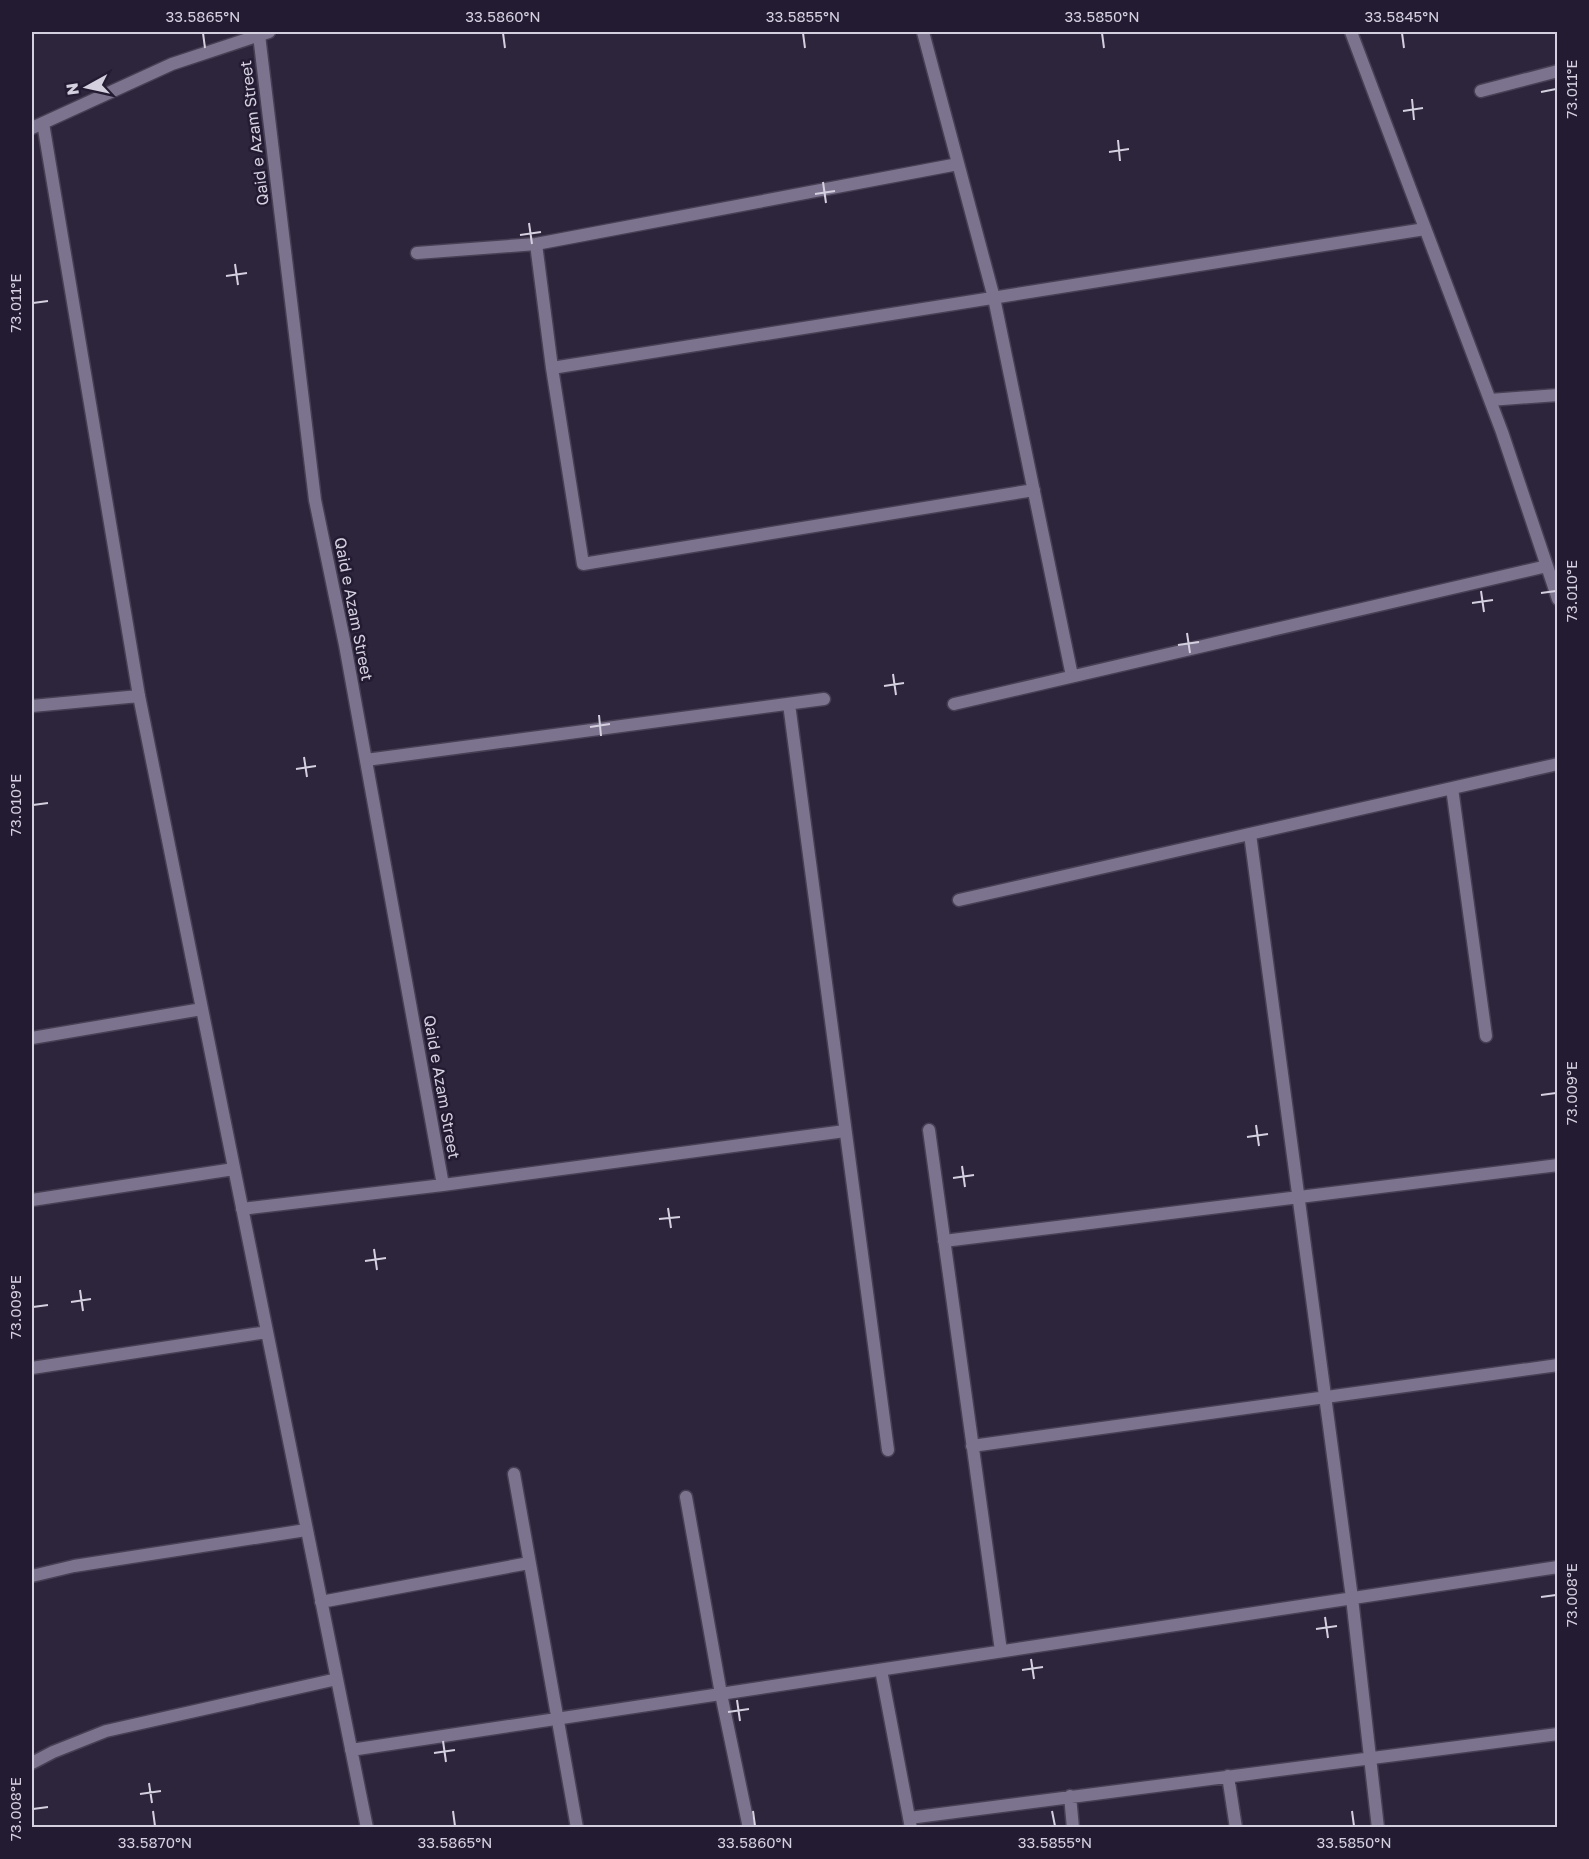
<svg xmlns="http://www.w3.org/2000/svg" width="1589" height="1859" viewBox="0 0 1589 1859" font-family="'Golos Text',sans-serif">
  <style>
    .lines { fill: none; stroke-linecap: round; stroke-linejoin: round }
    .minor-casing { stroke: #474054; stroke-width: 15 }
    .minor { stroke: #7c738f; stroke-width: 12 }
    .ticks { fill: none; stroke: #d4d0df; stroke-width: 2 }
    .labels { text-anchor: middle; stroke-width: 5; stroke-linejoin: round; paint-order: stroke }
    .street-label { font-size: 16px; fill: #d4d0df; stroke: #231b32 }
    .neatline { fill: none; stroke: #d4d0df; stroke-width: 2 }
    .ticks-label { font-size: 15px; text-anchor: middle; fill: #d4d0df }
  </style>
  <rect width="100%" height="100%" fill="#2d253c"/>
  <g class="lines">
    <!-- minor casing -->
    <g class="minor-casing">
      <path id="minor" d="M923,32L994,298L1072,676
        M1351,32L1502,432L1558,599
        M259,35L315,500L345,645L443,1185
        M1481,91L1558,71
        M43,123L139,696L367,1828
        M32,128L172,64L269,32
        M536,244L552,368L583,564L1034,490
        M417,253L536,244L958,164
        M552,368L1425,229
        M1490,400L1558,395
        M789,704L888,1450
        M954,704L1547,566
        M32,706L139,696
        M366,760L824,699
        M1452,788L1486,1036
        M1250,834L1352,1598L1378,1828
        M959,900L1558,764
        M32,1038L202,1009
        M929,1130L1001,1651
        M32,1200L234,1169
        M242,1209L443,1185L845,1131
        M944,1241L1558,1165
        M32,1368L267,1332
        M972,1446L1558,1365
        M514,1474L577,1828
        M686,1497L721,1694L749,1828
        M32,1576L74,1566L306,1530
        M321,1602L529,1563
        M881,1670L911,1828
        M351,1750L1558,1567
        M32,1763L53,1752L106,1731L337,1679
        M1228,1776L1236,1828
        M1070,1796L1073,1828
        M909,1818L1558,1734"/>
    </g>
    <!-- minor -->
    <use href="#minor" class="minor"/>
  </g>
  <!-- ticks -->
  <path class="ticks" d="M203,33L205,48M503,33L505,48M803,33L805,48M1102,33L1104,48M1402,33L1404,48M1541,92L1556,89M1412,99L1414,120M1403,111L1423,108M1118,140L1120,161M1109,152L1129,149M823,182L826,203M815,194L835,191M529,223L532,244M520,235L541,232M235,264L238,285M226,276L247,273M33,303L48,301M1481,591L1484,612M1541,593L1556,591M1472,603L1493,600M1187,633L1190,653M1178,645L1199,642M893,674L896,695M884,686L904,683M599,715L601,736M590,727L610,724M304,757L307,777M296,769L316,766M33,805L48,803M1541,1095L1556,1093M1256,1125L1259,1146M1247,1137L1268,1134M962,1166L965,1187M953,1178L974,1175M668,1208L671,1228M659,1219L680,1217M374,1249L377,1270M365,1261L386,1258M80,1290L83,1311M71,1302L91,1299M33,1307L48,1305M1541,1597L1556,1595M1325,1617L1328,1638M1316,1629L1337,1626M1031,1659L1034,1679M1022,1670L1043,1667M737,1700L740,1721M728,1712L749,1709M443,1741L446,1762M434,1753L455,1750M149,1783L152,1803M140,1794L161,1791M33,1809L48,1807M153,1811L155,1826M453,1811L455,1826M753,1811L755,1826M1052,1811L1055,1826M1352,1811L1354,1826"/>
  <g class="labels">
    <!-- street labels -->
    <g class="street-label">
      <text transform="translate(254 133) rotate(-97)" y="6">Qaid e Azam Street</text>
      <text transform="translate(354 609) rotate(79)" y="6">Qaid e Azam Street</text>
      <text transform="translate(442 1087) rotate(80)" y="6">Qaid e Azam Street</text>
    </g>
  </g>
  <!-- border -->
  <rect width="1589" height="1859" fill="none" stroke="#231b32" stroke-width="66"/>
  <!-- north arrow -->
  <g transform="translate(87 87) rotate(262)" stroke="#231b32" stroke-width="4.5" paint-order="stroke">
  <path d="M0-4.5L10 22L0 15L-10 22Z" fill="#d4d0df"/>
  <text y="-9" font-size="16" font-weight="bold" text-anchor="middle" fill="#d4d0df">N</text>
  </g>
  <rect x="33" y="33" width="1523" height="1793" class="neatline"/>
  <g class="ticks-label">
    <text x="203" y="22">33.5865°N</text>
    <text x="503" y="22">33.5860°N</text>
    <text x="803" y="22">33.5855°N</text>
    <text x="1102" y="22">33.5850°N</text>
    <text x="1402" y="22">33.5845°N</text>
    <text transform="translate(1572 89) rotate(-90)" y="5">73.011°E</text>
    <text transform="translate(16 303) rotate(-90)" y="5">73.011°E</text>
    <text transform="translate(1572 591) rotate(-90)" y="5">73.010°E</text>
    <text transform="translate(16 805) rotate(-90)" y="5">73.010°E</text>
    <text transform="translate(1572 1093) rotate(-90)" y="5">73.009°E</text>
    <text transform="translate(16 1307) rotate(-90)" y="5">73.009°E</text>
    <text transform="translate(1572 1595) rotate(-90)" y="5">73.008°E</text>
    <text transform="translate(16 1809) rotate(-90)" y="5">73.008°E</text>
    <text x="155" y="1848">33.5870°N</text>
    <text x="455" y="1848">33.5865°N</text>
    <text x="755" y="1848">33.5860°N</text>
    <text x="1055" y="1848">33.5855°N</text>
    <text x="1354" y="1848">33.5850°N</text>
  </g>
</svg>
